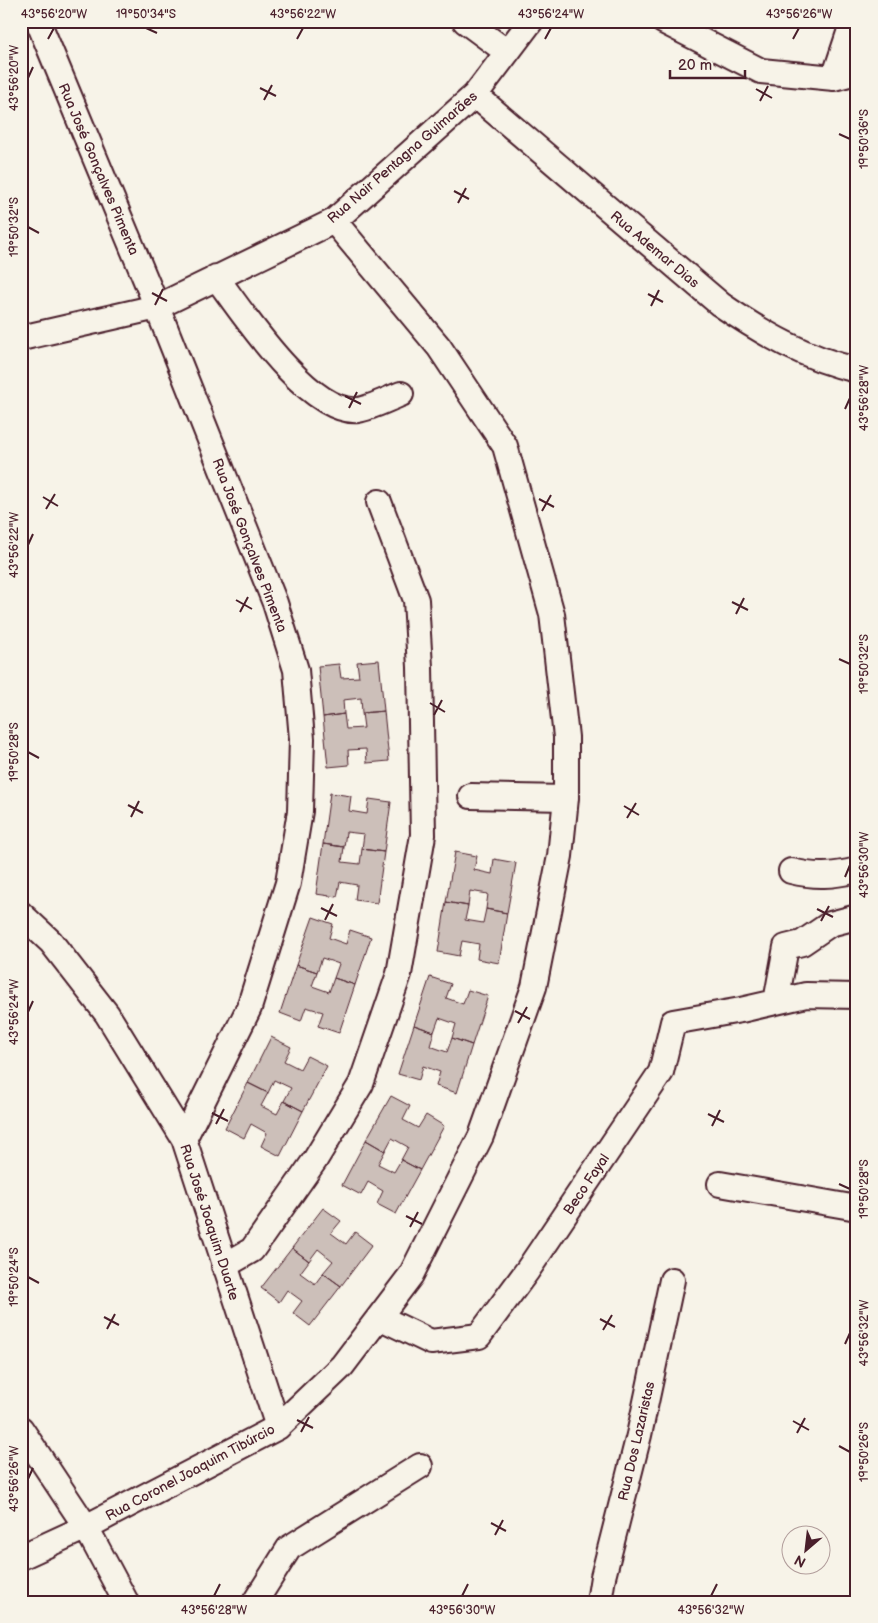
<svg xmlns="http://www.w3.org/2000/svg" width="878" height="1623" viewBox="0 0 878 1623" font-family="'Balsamiq Sans',sans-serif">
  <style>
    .building { fill: #ccbfb9; stroke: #4a1f2b }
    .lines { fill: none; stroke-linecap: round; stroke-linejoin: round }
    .minor-casing { stroke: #4a1f2b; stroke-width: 28 }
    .minor { stroke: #f7f3e8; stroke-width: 24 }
    .ticks { fill: none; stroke: #4a1f2b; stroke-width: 2 }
    .labels { text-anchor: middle; stroke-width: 4; stroke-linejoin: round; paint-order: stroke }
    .street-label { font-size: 14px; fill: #4a1f2b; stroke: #f7f3e8 }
    .neatline { fill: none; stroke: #4a1f2b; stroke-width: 2 }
    .ticks-label { font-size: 12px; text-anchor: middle; fill: #4a1f2b }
  </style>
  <rect width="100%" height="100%" fill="#f7f3e8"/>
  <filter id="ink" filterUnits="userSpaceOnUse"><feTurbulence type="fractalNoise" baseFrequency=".02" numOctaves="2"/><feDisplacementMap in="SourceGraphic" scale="10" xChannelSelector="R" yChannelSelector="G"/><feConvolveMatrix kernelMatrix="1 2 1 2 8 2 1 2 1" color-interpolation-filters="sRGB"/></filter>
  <g filter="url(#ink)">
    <!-- building -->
    <path class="building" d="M379,660L384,711L362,713L361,698L343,700L344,714L323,717L318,666L339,664L341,678L359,677L357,662Z
      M384,711L389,761L367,763L366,749L348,750L349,765L328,767L323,717L344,714L346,729L364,728L362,713Z
      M330,793L351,796L349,811L367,814L369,799L391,802L384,852L362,849L364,834L346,832L344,847L323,844Z
      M323,844L344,847L342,862L360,864L362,849L384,852L377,903L355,900L357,885L340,882L337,897L316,894Z
      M455,852L477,856L474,870L492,874L494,859L516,863L507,913L486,909L488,894L470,891L468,906L446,902Z
      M446,902L468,906L465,920L483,923L486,909L507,913L499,963L477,959L479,944L462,941L459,956L438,952Z
      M313,917L333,924L329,938L346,944L350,930L371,937L355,985L334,978L339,964L322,958L317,972L296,965Z
      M296,965L317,972L312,986L329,992L334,978L355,985L339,1033L318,1026L323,1012L306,1007L301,1021L280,1013Z
      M430,977L451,984L446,998L463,1004L468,990L488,996L472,1045L452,1038L456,1024L439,1018L434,1032L414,1025Z
      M414,1025L434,1032L430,1046L447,1052L452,1038L472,1045L457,1093L436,1086L440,1072L423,1066L419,1080L398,1074Z
      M271,1037L291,1047L284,1061L300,1069L307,1056L327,1066L303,1111L284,1101L291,1088L274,1080L268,1093L248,1083Z
      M248,1083L268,1093L261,1106L277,1114L284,1101L303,1111L280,1156L261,1146L267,1133L251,1124L244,1138L225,1128Z
      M391,1096L410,1106L403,1120L418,1128L426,1115L444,1126L420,1170L401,1160L408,1147L392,1138L385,1151L366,1140Z
      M366,1140L385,1151L378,1164L394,1172L401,1160L420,1170L396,1214L377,1204L383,1191L368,1182L361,1195L342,1185Z
      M323,1208L341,1221L331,1233L346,1244L355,1232L372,1245L341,1286L323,1273L333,1261L318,1249L309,1261L292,1248Z
      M292,1248L309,1261L300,1273L315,1284L323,1273L341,1286L310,1326L293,1313L302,1301L287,1290L279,1302L261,1288Z"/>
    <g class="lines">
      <!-- minor casing -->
      <g class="minor-casing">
        <path id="minor" d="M38,21L157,307L275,603L296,670L302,739L300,811L288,883L249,1008L184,1139
          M465,21L507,52
          M663,21L761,71L834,78L857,72
          M834,78L853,21
          M475,95L720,304C762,333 807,359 857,370
          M216,277C242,312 309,415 358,410C371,408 388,399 401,394
          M21,338L157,307L334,221L475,95L531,21
          M471,796L566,798
          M791,871C815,877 833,876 857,870
          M21,914L51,942L107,1014L184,1139L278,1427
          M776,1002L786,947L802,943L830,924L857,917
          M720,1184L857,1208
          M224,1266L252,1250L315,1160L361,1084L399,974L423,835L420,667L416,600L379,502
          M381,1318L431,1342L479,1336L527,1271L661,1072L673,1022L741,1010L806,995L857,996
          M21,1429L86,1527L126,1602
          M21,1557L86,1527L278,1427L342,1366L411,1275L481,1136L534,987L560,856L566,798V737L552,614L505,446L439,347L334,221
          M255,1602L289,1548L420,1466
          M599,1602L603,1577L639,1435L672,1280"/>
      </g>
      <!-- minor -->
      <use href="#minor" class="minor"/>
    </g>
  </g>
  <!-- ticks -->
  <path class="ticks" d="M146,28L157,33M48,39L54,28M297,39L303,28M545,39L551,28M793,39L799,28M28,78L33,67M260,88L276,96M756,89L772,98M264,100L272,85M760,101L768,86M839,134L850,139M454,191L469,199M458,203L466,188M28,227L39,233M152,293L167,301M648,294L663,302M155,305L163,289M651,306L659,290M345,396L361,404M349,408L357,392M845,409L850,398M43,497L58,506M539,499L554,507M46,509L55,494M542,511L551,495M28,545L33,534M236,600L252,609M732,602L748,610M240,612L248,597M736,614L744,598M839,659L850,664M430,703L445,712M434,715L442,700M28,752L39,758M128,805L143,813M624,806L639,815M131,817L139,801M627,818L636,803M845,877L850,865M321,908L337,916M817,909L833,917M325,920L333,904M821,921L829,906M515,1011L530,1019M28,1012L33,1001M518,1023L527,1007M212,1113L228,1121M708,1114L724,1122M216,1124L224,1109M712,1126L720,1110M839,1184L850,1189M406,1216L422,1224M410,1227L418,1212M28,1277L39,1283M104,1317L119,1325M600,1319L615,1327M107,1329L115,1314M603,1330L612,1315M845,1344L850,1333M297,1420L313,1428M793,1421L809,1430M301,1432L309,1417M797,1433L805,1418M839,1446L850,1452M28,1479L33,1468M491,1523L506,1531M495,1535L503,1520M214,1596L220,1584M462,1596L468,1584M711,1596L717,1584"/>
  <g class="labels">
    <!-- street labels -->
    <g class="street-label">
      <text transform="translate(402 157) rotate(-41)" y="5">Rua Nair Pentagna Guimarães</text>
      <text transform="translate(99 169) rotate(67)" y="5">Rua José Gonçalves Pimenta</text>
      <text transform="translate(655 249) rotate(40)" y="5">Rua Ademar Dias</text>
      <text transform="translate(250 545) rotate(69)" y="5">Rua José Gonçalves Pimenta</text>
      <text transform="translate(586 1184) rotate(-56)" y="5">Beco Fayal</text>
      <text transform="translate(210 1222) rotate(72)" y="5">Rua José Joaquim Duarte</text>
      <text transform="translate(636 1441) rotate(-77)" y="5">Rua Dos Lazaristas</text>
      <text transform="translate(190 1472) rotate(-28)" y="5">Rua Coronel Joaquim Tibúrcio</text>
    </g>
  </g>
  <!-- margin -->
  <rect width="878" height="1623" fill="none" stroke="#f7f3e8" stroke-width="55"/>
  <!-- north arrow -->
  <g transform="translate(806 1550) rotate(208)"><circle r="24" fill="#f7f3e8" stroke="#b29e9c"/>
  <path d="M0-4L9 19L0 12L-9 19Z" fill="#4a1f2b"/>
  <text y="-8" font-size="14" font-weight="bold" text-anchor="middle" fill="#4a1f2b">N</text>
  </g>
  <!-- scale -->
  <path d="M670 70v8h75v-8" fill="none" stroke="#4a1f2b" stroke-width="2.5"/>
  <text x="678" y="70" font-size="15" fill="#4a1f2b" stroke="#f7f3e8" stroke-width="4" paint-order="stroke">20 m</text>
  <rect x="28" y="28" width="822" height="1568" class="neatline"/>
  <g class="ticks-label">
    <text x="54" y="18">43°56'20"W</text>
    <text x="146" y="18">19°50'34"S</text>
    <text x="303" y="18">43°56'22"W</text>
    <text x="551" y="18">43°56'24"W</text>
    <text x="799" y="18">43°56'26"W</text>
    <text transform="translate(14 78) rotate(-90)" y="4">43°56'20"W</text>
    <text transform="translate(864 139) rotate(-90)" y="4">19°50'36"S</text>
    <text transform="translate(14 227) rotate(-90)" y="4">19°50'32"S</text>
    <text transform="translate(864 398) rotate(-90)" y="4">43°56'28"W</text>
    <text transform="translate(14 545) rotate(-90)" y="4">43°56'22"W</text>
    <text transform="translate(864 664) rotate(-90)" y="4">19°50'32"S</text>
    <text transform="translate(14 752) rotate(-90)" y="4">19°50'28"S</text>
    <text transform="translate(864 865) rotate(-90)" y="4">43°56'30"W</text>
    <text transform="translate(14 1012) rotate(-90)" y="4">43°56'24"W</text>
    <text transform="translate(864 1189) rotate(-90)" y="4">19°50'28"S</text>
    <text transform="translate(14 1277) rotate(-90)" y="4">19°50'24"S</text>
    <text transform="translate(864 1333) rotate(-90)" y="4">43°56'32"W</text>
    <text transform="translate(864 1452) rotate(-90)" y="4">19°50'26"S</text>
    <text transform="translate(14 1479) rotate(-90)" y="4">43°56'26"W</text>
    <text x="214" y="1614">43°56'28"W</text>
    <text x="462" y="1614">43°56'30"W</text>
    <text x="711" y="1614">43°56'32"W</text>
  </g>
</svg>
